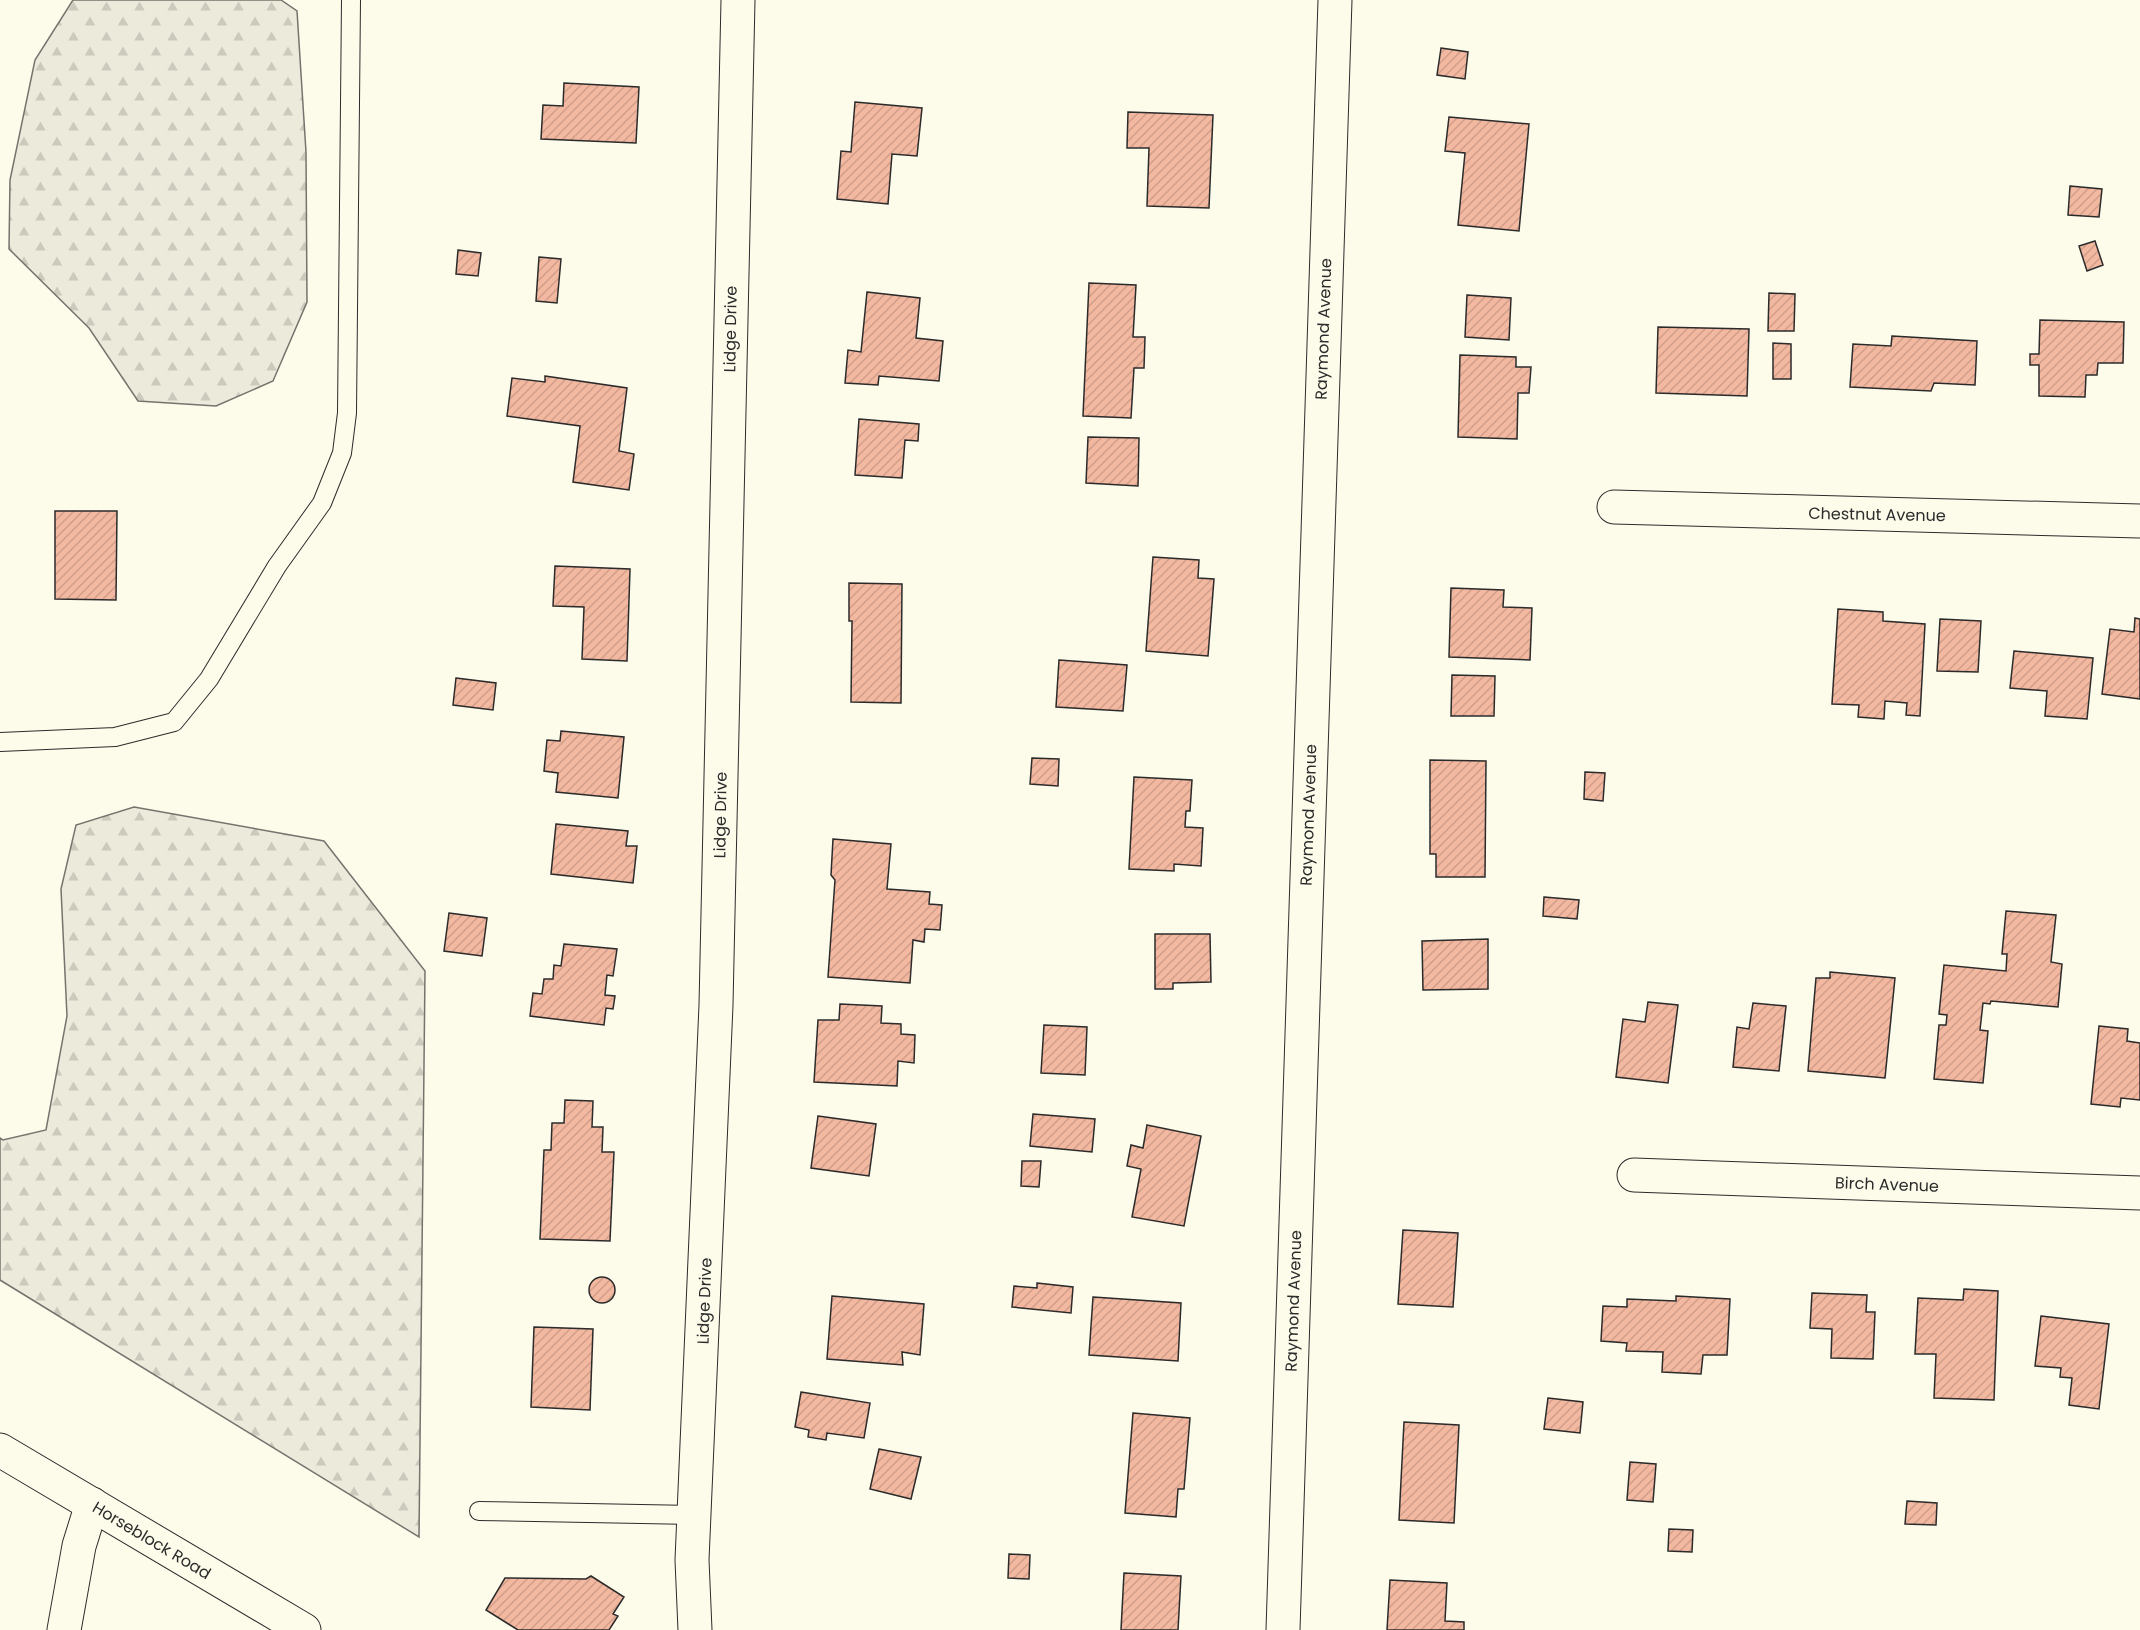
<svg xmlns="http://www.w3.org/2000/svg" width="2140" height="1630" viewBox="0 0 2140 1630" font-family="Poppins,sans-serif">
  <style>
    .forest { fill: url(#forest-firs); stroke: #74746e; stroke-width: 1.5 }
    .building { fill: url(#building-hatch); stroke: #2b2b2b; stroke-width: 1.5 }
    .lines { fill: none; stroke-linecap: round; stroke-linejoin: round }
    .service-casing { stroke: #2b2b2b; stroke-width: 20 }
    .minor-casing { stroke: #2b2b2b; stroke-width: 35 }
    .primary-casing { stroke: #2b2b2b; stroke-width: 35 }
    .service { stroke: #fdfbea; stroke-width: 18 }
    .minor { stroke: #fdfbea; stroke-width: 33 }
    .primary { stroke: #fdfbea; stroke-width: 33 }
    .labels { text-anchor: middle; stroke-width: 4.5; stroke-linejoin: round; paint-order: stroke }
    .street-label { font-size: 16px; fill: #2b2b2b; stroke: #fdfbea }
  </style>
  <defs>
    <pattern id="forest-firs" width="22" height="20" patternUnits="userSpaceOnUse" patternTransform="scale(1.5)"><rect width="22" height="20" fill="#ecebdb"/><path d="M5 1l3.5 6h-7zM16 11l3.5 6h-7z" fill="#cbcabc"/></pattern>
    <pattern id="building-hatch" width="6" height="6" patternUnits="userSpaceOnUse" patternTransform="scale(1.5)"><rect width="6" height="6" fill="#f2b8a0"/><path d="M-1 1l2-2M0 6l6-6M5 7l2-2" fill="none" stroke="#d09e8a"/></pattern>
  </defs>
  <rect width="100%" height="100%" fill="#fdfbea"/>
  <!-- forest -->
  <path class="forest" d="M73,0H281L297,11L306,152L307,302L273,381L216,406L138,401L89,328L9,249L10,180L35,60Z
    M134,807L324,841L425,971L419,1537L0,1280V1138L3,1140L46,1130L67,1016L61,889L76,825Z"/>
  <!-- building -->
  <path class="building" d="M1441,48L1468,52L1465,79L1437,75Z
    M564,83L639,87L636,143L541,139L543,105L563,106Z
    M855,102L922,108L917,156L892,154L888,204L837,199L841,151L851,152Z
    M1128,112L1213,115L1209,208L1147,206L1149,148H1127Z
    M1449,117L1529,124L1519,231L1458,225L1465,153L1445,151Z
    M2070,186L2102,189L2099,217L2068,215Z
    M2095,241L2103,265L2087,271L2079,246Z
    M458,250L481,253L478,276L456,274Z
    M539,257L561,259L557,303L536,301Z
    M1089,283L1136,285L1133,337H1145L1144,368H1134L1131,418L1083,416Z
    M867,292L920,298L916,338L943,341L939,381L879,376L878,385L845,383L848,350L861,352Z
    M1769,293L1795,294L1794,331H1768Z
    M1467,295L1511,298L1509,340L1465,337Z
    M2040,320L2124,322L2123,363H2098L2097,375H2086L2085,397L2039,396V365H2030V354H2039Z
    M1658,327L1749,329L1747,396L1656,393Z
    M1892,336L1977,341L1975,385L1934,383L1931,391L1850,387L1853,344L1891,346Z
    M1773,343L1791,344V379H1773Z
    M1460,355L1516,357V367H1531L1529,393H1518L1517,439L1458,437Z
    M545,376L627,388L619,451L634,454L629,490L573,482L580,426L507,416L512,378L545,382Z
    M859,419L919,424L918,441L905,440L902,478L855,475Z
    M1088,437L1139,438L1138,486L1086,483Z
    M55,511H117L116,600L55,599Z
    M1153,557L1199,560L1198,578L1214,579L1208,656L1146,651Z
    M555,566L630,569L627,661L582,659L584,607L553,606Z
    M849,583L902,584L901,703L851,702L852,621H849Z
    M1451,588L1504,590L1503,607L1532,608L1530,660L1449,657Z
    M1838,609L1883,612V621L1925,624L1920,716L1906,715L1907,703L1885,701L1884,719L1858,717L1859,705L1832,704Z
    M2135,618L2140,619V699L2102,694L2110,629L2134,632Z
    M1940,619L1981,621L1978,672L1937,671Z
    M2014,651L2093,658L2087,719L2045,716L2047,691L2010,688Z
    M1059,660L1127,665L1123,711L1056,707Z
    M1452,675L1495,676L1494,716H1451Z
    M456,678L496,683L493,710L453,705Z
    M561,731L624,737L618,798L556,792L558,773L544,771L547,740L560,741Z
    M1032,758L1059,759L1058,786L1030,784Z
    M1430,760L1486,761L1485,877H1436V854H1430Z
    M1585,772L1605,773L1603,801L1584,799Z
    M1134,777L1192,780L1190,811H1186L1185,827L1203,828L1201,866L1174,864V871L1129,869Z
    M556,824L628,831L626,846H637L633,883L551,874Z
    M833,839L891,844L887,889L930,892L929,904L942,905L940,930L925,929L924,942L913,940L910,983L828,977L835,880L831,875Z
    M1544,897L1579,900L1577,919L1543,916Z
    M2006,911L2056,915L2051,962L2062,964L2058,1007L1991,1001L1990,1004L1983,1003L1980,1030L1988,1031L1983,1083L1934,1079L1939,1025H1946L1947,1015L1939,1014L1944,965L2006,971L2007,954H2002Z
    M449,913L487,918L482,956L444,951Z
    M1155,934H1210L1211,982L1173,983V989H1155Z
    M1488,939V989L1423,990L1422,941Z
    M564,944L617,949L613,976L607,975L605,995L615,996L613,1009L606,1008L604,1025L530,1016L533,993L542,994L544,979H553L554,965L561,966Z
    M1830,972L1895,978L1885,1078L1808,1071L1816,978H1830Z
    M1648,1002L1678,1005L1668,1083L1616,1077L1623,1019L1645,1022Z
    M1753,1003L1786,1006L1779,1071L1733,1067L1737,1027L1749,1029Z
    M840,1004L882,1006L881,1023L901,1024V1034L915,1035L914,1063L898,1061L897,1086L814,1082L818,1020H839Z
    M1044,1025L1087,1027L1085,1075L1041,1073Z
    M2099,1026L2128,1029L2127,1041L2140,1043V1100L2121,1098L2120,1107L2091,1104Z
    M565,1100L593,1101L592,1127H603L602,1152H614L610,1241L540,1239L544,1150H551L552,1123H564Z
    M1033,1114L1095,1119L1092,1152L1030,1146Z
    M818,1116L876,1124L869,1176L811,1168Z
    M1147,1125L1201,1136L1184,1226L1132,1217L1141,1169L1127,1166L1131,1145L1143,1148Z
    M1022,1161H1041L1039,1187L1021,1186Z
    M1403,1230L1458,1233L1453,1307L1398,1304Z
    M589 1290a13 13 0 1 1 26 0a13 13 0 1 1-26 0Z
    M1037,1283L1073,1287L1071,1313L1012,1307L1014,1286L1037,1288Z
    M1964,1289L1998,1291L1994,1400L1934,1398L1936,1354H1915L1918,1298L1963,1300Z
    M1812,1293L1867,1295L1866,1312H1875L1873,1359L1831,1358L1832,1329L1810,1328Z
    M832,1296L924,1304L920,1355L902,1352L903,1365L827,1359Z
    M1676,1296L1730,1299L1727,1355H1703L1701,1374L1662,1372L1663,1352L1626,1351L1627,1343L1601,1341L1603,1306L1627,1307V1299L1676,1301Z
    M1093,1297L1181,1303L1178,1361L1089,1355Z
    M2041,1316L2109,1324L2099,1409L2069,1405L2072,1378L2060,1377L2061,1368L2035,1366Z
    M534,1327L593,1329L590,1410L531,1407Z
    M801,1392L870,1403L864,1438L827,1433L826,1440L808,1437L809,1430L795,1427Z
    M1548,1398L1583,1402L1580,1433L1544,1429Z
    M1133,1413L1190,1418L1184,1489H1178L1176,1517L1125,1513Z
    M1404,1422L1459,1425L1454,1523L1399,1520Z
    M879,1449L921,1457L911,1499L870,1489Z
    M1630,1462L1656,1464L1653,1502L1627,1500Z
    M1907,1501L1937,1503L1936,1525L1905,1524Z
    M1669,1529L1693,1530L1692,1552L1668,1551Z
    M1009,1554L1030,1555L1029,1579L1008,1578Z
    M1124,1573L1181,1576L1178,1630H1121Z
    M591,1576L624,1597L613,1614L618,1616L609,1630H518L486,1610L505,1578L586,1579Z
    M1390,1580L1447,1583L1445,1621L1464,1622V1630H1387Z"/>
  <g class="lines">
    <!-- service casing -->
    <g class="service-casing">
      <path id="service" d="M0,742L115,737L174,722L209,679L277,566L322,503L342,453L347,413L351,0
        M479,1511L694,1515"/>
    </g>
    <!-- minor casing -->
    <g class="minor-casing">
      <path id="minor" d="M1614,507L2140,521
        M1634,1175L2140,1193
        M64,1630L79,1546L92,1504
        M695,1630L692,1560L716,1005L738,0
        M1283,1630L1335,0"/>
    </g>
    <!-- primary casing -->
    <g class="primary-casing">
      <path id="primary" d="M0,1450L304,1630"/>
    </g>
    <!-- service -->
    <use href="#service" class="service"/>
    <!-- minor -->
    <use href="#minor" class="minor"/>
    <!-- primary -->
    <use href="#primary" class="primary"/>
  </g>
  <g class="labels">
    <!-- street labels -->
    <g class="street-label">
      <text transform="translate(730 329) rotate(-89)" y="6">Lidge Drive</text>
      <text transform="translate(1323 329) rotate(-88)" y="6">Raymond Avenue</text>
      <text transform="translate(1877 514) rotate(1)" y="6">Chestnut Avenue</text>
      <text transform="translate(720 815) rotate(-89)" y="6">Lidge Drive</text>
      <text transform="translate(1308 815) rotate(-88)" y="6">Raymond Avenue</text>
      <text transform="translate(1887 1184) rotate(2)" y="6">Birch Avenue</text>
      <text transform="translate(704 1301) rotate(-88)" y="6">Lidge Drive</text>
      <text transform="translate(1293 1301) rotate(-88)" y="6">Raymond Avenue</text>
      <text transform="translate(152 1540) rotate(31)" y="6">Horseblock Road</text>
    </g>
  </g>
</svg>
